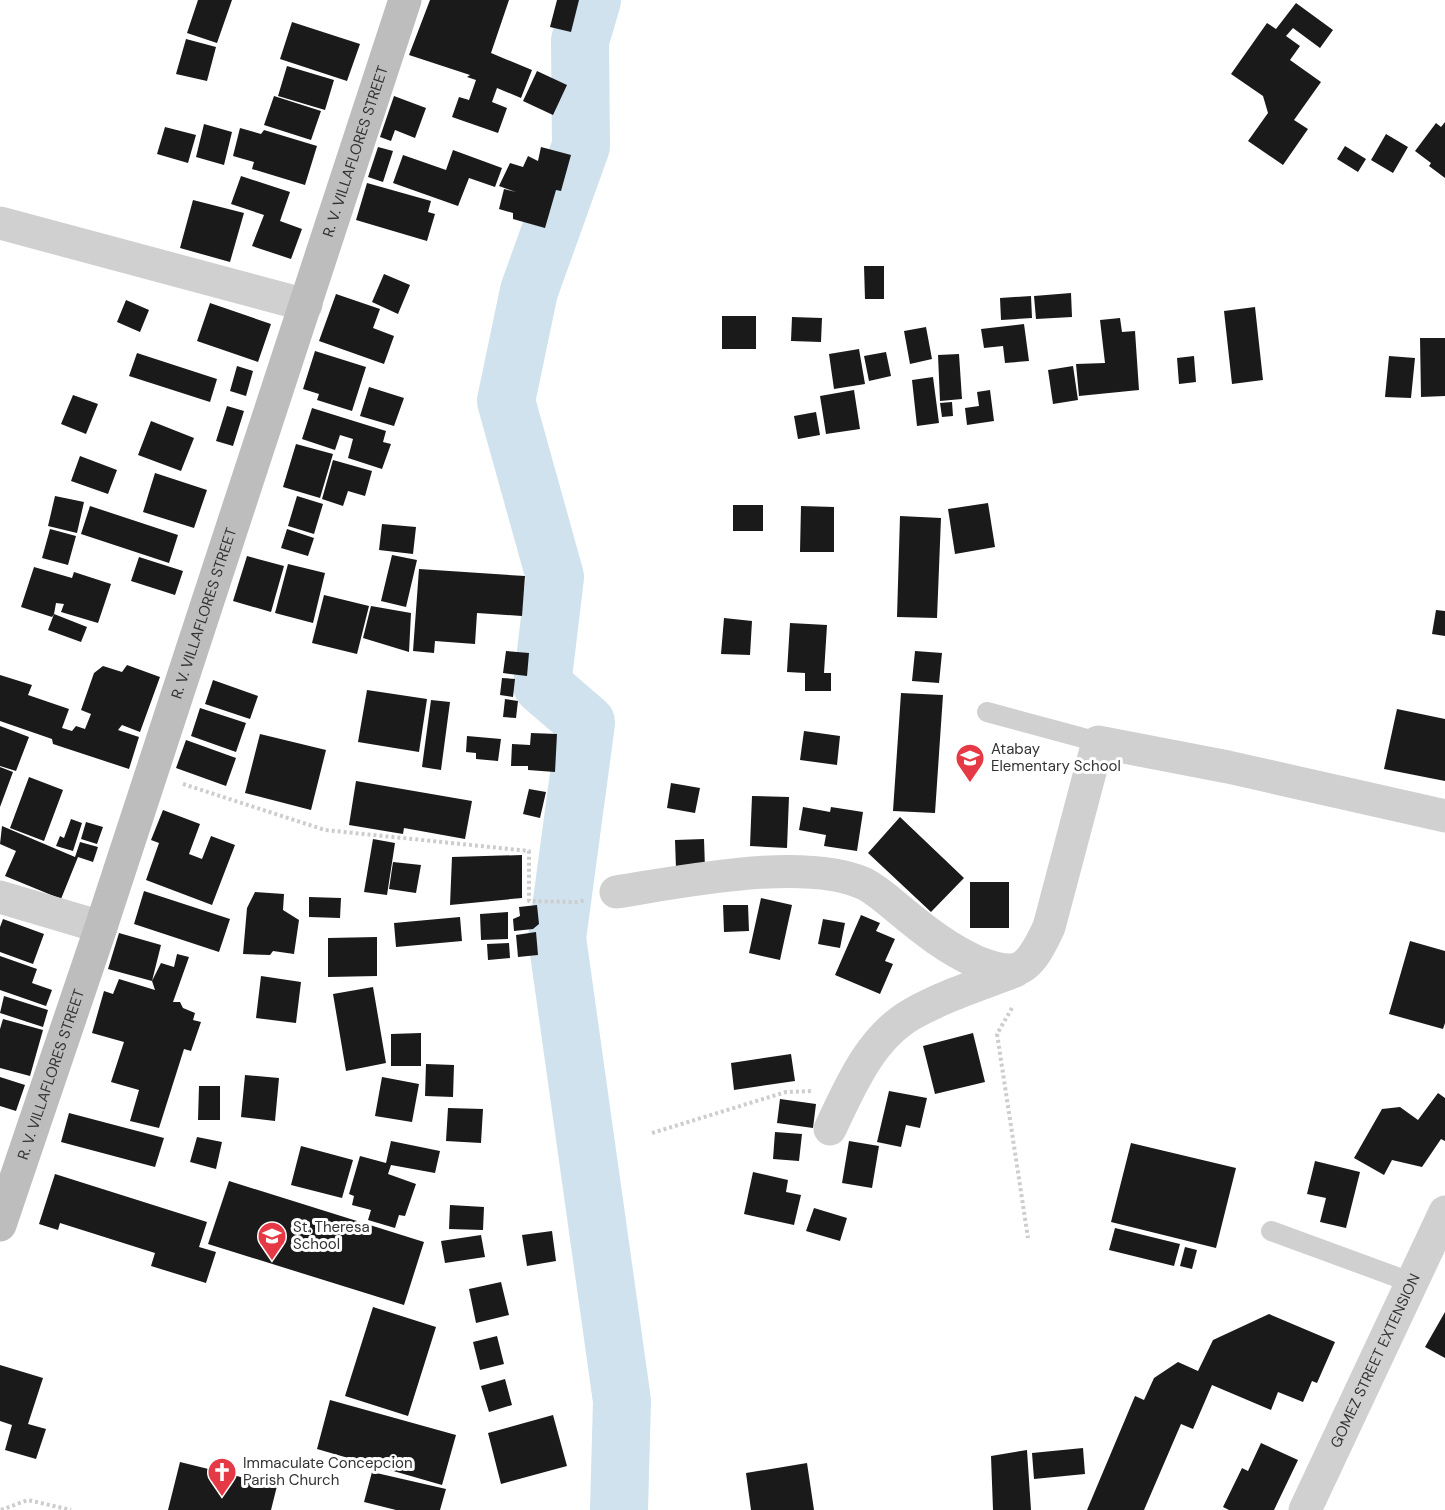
<svg xmlns="http://www.w3.org/2000/svg" width="1445" height="1510" viewBox="0 0 1445 1510" font-family="'DM Sans',sans-serif">
  <style>
    .lines { fill: none; stroke-linecap: round; stroke-linejoin: round }
    .river { stroke: #cfe2ee; stroke-width: 58 }
    .building { fill: #1a1a1a }
    .path { stroke: #cdcdcd; stroke-width: 4; stroke-dasharray: 3 3; stroke-linecap: butt }
    .service { stroke: #d0d0d0; stroke-width: 20 }
    .minor { stroke: #d0d0d0; stroke-width: 33 }
    .secondary { stroke: #bdbdbd; stroke-width: 33 }
    .labels { text-anchor: middle; stroke-width: 6; stroke-linejoin: round; paint-order: stroke }
    .street-label { font-size: 15px; fill: #333; stroke: #fff }
    .poi-label { font-size: 15px; fill: #333; stroke: #fff; text-anchor: start }
  </style>
  <rect width="100%" height="100%" fill="#fff"/>
  <g class="lines">
    <!-- river -->
    <path class="river" d="M592,0L580,41L581,146L529,291L506,401L555,577L542,685L586,723L557,938L622,1401L619,1510"/>
  </g>
  <!-- building -->
  <path class="building" d="M198,0H232L217,43L187,33Z
    M430,0H509L491,53L532,70L521,98L497,88L492,102L507,108L498,133L452,117L459,97L469,100L476,80L467,77L470,75L409,55Z
    M557,0H579L571,32L550,27Z
    M1296,3L1333,30L1320,48L1293,28L1286,36L1300,46L1290,60L1321,82L1294,120L1308,129L1283,165L1248,141L1268,113L1263,96L1231,74L1267,23L1276,29Z
    M292,22L360,44L347,81L280,59Z
    M186,39L216,47L207,81L176,74Z
    M287,66L334,80L325,110L278,96Z
    M537,71L567,85L553,115L523,101Z
    M274,96L321,111L311,140L264,125Z
    M394,96L426,108L415,138L395,130L391,141L380,137Z
    M1445,122V178L1429,166L1431,163L1415,151L1436,123L1441,127Z
    M204,124L232,132L224,165L196,157Z
    M165,127L196,135L188,163L157,154Z
    M240,128L261,134L264,130L317,146L305,185L252,169L254,162L233,156Z
    M1386,134L1408,147L1393,173L1371,160Z
    M1345,146L1366,159L1358,172L1337,159Z
    M378,147L393,151L383,182L368,177Z
    M541,147L571,155L561,191L556,190L545,228L513,219V213L499,209L504,189L516,192L499,186L510,163L523,167L528,156L538,161Z
    M453,150L502,168L495,187L469,178L458,206L393,183L403,155L446,170Z
    M241,176L290,192L280,221L302,229L291,259L252,246L264,215L231,204Z
    M367,183L431,201L428,212L435,214L427,241L356,220Z
    M193,200L244,213L230,262L180,248Z
    M864,266H884V299H865Z
    M384,274L410,285L398,314L372,302Z
    M1071,293L1072,317L1036,319L1034,296Z
    M336,294L380,309L373,328L394,336L384,364L319,341Z
    M1031,296L1032,318L1001,320L1000,298Z
    M126,300L149,310L140,332L117,322Z
    M210,303L271,324L258,362L197,341Z
    M1255,307L1263,380L1232,384L1224,311Z
    M722,316H756V349H722Z
    M792,317L822,318L821,342L791,341Z
    M1120,318L1122,332L1135,331L1139,390L1079,396L1076,364L1105,363L1100,320Z
    M1024,324L1029,361L1005,363L1003,346L984,348L981,329Z
    M926,327L932,359L910,364L904,331Z
    M1420,338H1445V396L1421,397Z
    M859,349L865,384L834,389L829,354Z
    M315,351L366,367L352,411L317,400L319,394L303,389Z
    M886,352L891,376L869,381L864,356Z
    M137,353L217,379L210,402L129,376Z
    M959,354L962,399L940,401L938,355Z
    M1194,356L1196,382L1179,384L1177,358Z
    M1389,356L1415,358L1411,398L1385,397Z
    M237,366L253,371L246,396L230,391Z
    M1073,366L1078,400L1053,404L1048,370Z
    M933,377L939,423L917,426L912,380Z
    M369,387L404,398L394,426L360,416Z
    M854,390L860,429L826,434L820,396Z
    M990,390L994,421L967,425L965,408L979,406L977,392Z
    M73,395L98,404L86,434L61,424Z
    M952,402L953,416L942,417L940,403Z
    M227,406L244,411L233,446L216,441Z
    M312,408L386,431L383,442L391,444L382,469L348,458L353,439L340,435L335,450L302,439Z
    M816,412L820,435L798,439L794,416Z
    M151,421L194,438L181,471L138,455Z
    M296,444L333,454L320,498L283,487Z
    M80,456L117,470L108,494L71,481Z
    M333,460L372,471L365,496L348,491L343,506L322,499Z
    M155,473L207,490L194,528L143,512Z
    M55,496L84,502L77,533L48,526Z
    M297,496L323,504L314,534L288,526Z
    M988,503L995,547L955,554L948,509Z
    M733,505H763V531H733Z
    M90,506L178,535L169,563L81,534Z
    M801,506L834,507V552H800Z
    M900,516L941,518L937,618L897,617Z
    M382,524L416,527L413,554L379,550Z
    M50,529L76,536L68,565L42,558Z
    M287,529L314,538L308,556L281,548Z
    M392,555L417,560L406,607L381,601Z
    M247,556L284,566L271,612L233,601Z
    M139,557L183,571L175,595L131,581Z
    M288,564L325,573L313,623L275,613Z
    M34,567L72,578L74,572L111,584L98,623L61,612L64,604L56,603L54,614L87,627L81,642L48,630L54,614L52,617L21,607Z
    M419,569L525,576L522,616L477,613L475,644L435,641L434,653L413,651Z
    M324,595L369,606L357,654L312,643Z
    M371,606L411,613L409,652L363,638Z
    M1436,610L1445,611V636L1432,634Z
    M724,618L752,621L750,655L721,654Z
    M790,623L827,625L824,673H831V691H805V673L787,672Z
    M506,651L529,653L527,676L503,673Z
    M915,651L942,653L939,683L912,681Z
    M127,665L160,677L140,732L122,725L118,730L139,737L129,769L53,744L52,739L0,721V675L32,685L28,695L69,709L62,728L72,731L76,726L85,729L91,714L81,710L94,673L103,666L122,672Z
    M502,678L515,679L513,697L500,695Z
    M213,680L258,696L250,719L205,704Z
    M367,690L427,699L419,752L358,742Z
    M901,693L943,695L935,813L893,811Z
    M505,699L518,701L516,718L503,717Z
    M431,700L450,702L441,770L422,767Z
    M200,708L246,723L236,752L191,736Z
    M1397,709L1445,719V781L1384,769Z
    M0,726L29,737L16,771L0,766Z
    M804,731L840,736L837,765L800,760Z
    M531,733L557,734L555,772L528,770V766H511L512,744L530,745Z
    M260,734L326,750L311,810L245,793Z
    M467,736L501,739L498,761L476,759V753L466,752Z
    M186,740L236,758L226,786L176,768Z
    M0,767L13,772L0,807Z
    M29,777L63,790L44,841L10,828Z
    M356,781L472,801L465,839L404,828L403,834L349,825Z
    M671,783L700,788L695,813L667,808Z
    M529,789L546,792L540,818L523,814Z
    M752,796L789,797L787,848L750,846Z
    M803,807L830,812L831,807L863,812L857,851L824,846L826,835L799,830Z
    M163,810L200,824L189,854L202,859L211,836L235,845L212,905L146,880L159,843L151,840Z
    M900,817L964,878L931,912L868,853Z
    M71,819L82,823L73,851L56,846L60,836L64,838Z
    M86,822L103,827L97,844L81,839Z
    M2,826L75,857L80,842L98,847L93,862L78,857L61,899L5,876L16,851L0,844Z
    M373,839L395,843L387,895L364,892Z
    M704,839L705,868L676,869L675,840Z
    M522,855V898L450,905L452,857Z
    M393,862L421,865L416,893L389,889Z
    M970,882H1009V928H970Z
    M144,891L230,919L219,952L134,924Z
    M255,892L284,894L283,910L299,920L294,954L273,951L270,955L243,954L247,908Z
    M309,897L341,898L340,918L309,917Z
    M761,898L792,905L780,960L749,953Z
    M537,905L539,924L533,929L514,931L513,919L520,916L519,907Z
    M723,905H748L749,931L724,932Z
    M508,912V939L481,940L480,914Z
    M861,915L880,923L876,931L895,939L885,961L893,964L880,994L835,975Z
    M460,917L462,941L396,947L394,923Z
    M3,919L44,934L33,964L0,952V927Z
    M823,919L845,923L840,948L818,944Z
    M536,932L538,955L518,957L516,935Z
    M119,933L161,945L152,981L108,969Z
    M377,937V976L328,977V938Z
    M1410,941L1445,951V1023L1443,1029L1389,1014Z
    M509,943L510,958L488,960L487,944Z
    M177,954L189,957L173,1002H180L183,1008L195,1013L193,1020L201,1022L191,1051L184,1049L159,1128L130,1121L139,1090L111,1082L124,1042L92,1033L104,991L113,994L119,979L155,990L152,981L161,963L174,967Z
    M0,956L37,969L32,983L52,990L46,1006L0,990Z
    M261,976L301,982L296,1023L256,1018Z
    M373,987L386,1063L346,1071L333,994Z
    M4,996L48,1010L43,1027L0,1013Z
    M3,1019L43,1030L30,1076L0,1068V1029Z
    M421,1033V1066H391V1034Z
    M973,1033L985,1082L935,1094L923,1046Z
    M791,1054L795,1081L734,1090L731,1063Z
    M426,1064L454,1065L453,1097L425,1096Z
    M245,1075L279,1078L275,1121L241,1117Z
    M0,1077L25,1085L16,1111L0,1106Z
    M382,1077L419,1084L412,1122L375,1116Z
    M199,1086H220V1120H198Z
    M889,1091L927,1098L920,1128L906,1125L901,1147L877,1142Z
    M1438,1093L1445,1098V1141L1441,1139L1422,1167L1392,1160L1384,1175L1354,1158L1382,1109L1400,1107L1418,1120Z
    M780,1099L816,1104L813,1128L777,1123Z
    M448,1108L483,1109L481,1143L446,1141Z
    M69,1113L164,1138L155,1167L61,1142Z
    M775,1132L802,1134L799,1161L773,1159Z
    M197,1137L222,1142L216,1169L190,1162Z
    M391,1141L440,1151L435,1173L391,1165L388,1174L416,1184L405,1216L399,1215L395,1228L368,1220L371,1210L352,1205L354,1196L349,1194L360,1156L386,1163Z
    M849,1141L879,1146L872,1188L842,1183Z
    M1131,1143L1236,1168L1216,1248L1111,1222Z
    M301,1146L353,1160L342,1198L291,1185Z
    M1315,1161L1360,1172L1346,1228L1320,1222L1326,1198L1307,1194Z
    M753,1172L788,1180L786,1192L801,1195L794,1225L744,1214Z
    M55,1174L207,1222L199,1247L216,1252L206,1283L151,1266L155,1253L60,1223L58,1230L39,1224Z
    M229,1181L424,1242L404,1305L208,1244Z
    M450,1205L484,1207L483,1230L449,1229Z
    M814,1208L847,1218L840,1241L806,1231Z
    M1115,1228L1180,1244L1174,1266L1109,1250Z
    M552,1231L556,1261L527,1266L522,1235Z
    M481,1235L485,1257L445,1263L441,1241Z
    M1185,1247L1197,1250L1192,1269L1180,1266Z
    M501,1282L509,1315L476,1323L469,1289Z
    M373,1307L436,1327L408,1416L345,1396Z
    M1445,1312V1358L1425,1347Z
    M1269,1314L1335,1342L1317,1383L1312,1381L1303,1402L1278,1392L1271,1410L1212,1385L1193,1429L1181,1424L1144,1510H1087L1135,1396L1144,1400L1154,1378L1178,1362L1198,1371L1213,1340Z
    M497,1336L504,1364L480,1370L473,1342Z
    M0,1365L43,1378L28,1424L46,1429L36,1459L5,1450L12,1425L0,1421Z
    M505,1379L512,1405L489,1412L481,1386Z
    M330,1400L456,1435L442,1485L317,1449Z
    M553,1415L567,1466L501,1484L488,1433Z
    M1261,1443L1298,1460L1274,1510H1229L1223,1507L1242,1468L1248,1471Z
    M1083,1448L1085,1474L1034,1479L1032,1453Z
    M1027,1450L1031,1510H993L991,1456Z
    M180,1462L277,1486L271,1510H168Z
    M807,1463L814,1510H751L746,1473Z
    M372,1472L446,1489L440,1510H396L364,1502Z"/>
  <g class="lines">
    <!-- path -->
    <path class="path" d="M183,784L325,830L529,851V901L577,902L586,900
      M1012,1008L997,1034L1028,1238
      M652,1133L786,1092L813,1091
      M1,1510L28,1500L71,1510"/>
    <!-- service -->
    <path class="service" d="M987,712L1098,742
      M1271,1231L1413,1283"/>
    <!-- minor -->
    <g class="minor">
      <path d="M0,223L306,305"/>
      <path d="M616,892C681,882 805,856 865,884C878,891 890,902 901,911C925,931 948,949 977,962C988,966 1000,971 1012,970C1031,969 1042,941 1049,927L1098,742L1228,767L1445,816"/>
      <path d="M0,897L101,927"/>
      <path d="M830,1129C850,1087 870,1038 912,1014C944,996 981,984 1015,971"/>
      <path id="s1" d="M1305,1510L1445,1212"/>
    </g>
    <!-- secondary -->
    <path class="secondary" id="s2" d="M0,1225L101,927L405,0"/>
  </g>
  <!-- icons -->
  <defs>
    <g id="school-pin" transform="scale(1.5)"><path d="M0 17L-7.5 6A9.5 9.5 0 1 1 7.5 6Z" fill="#e63946" stroke="#fff"/><path d="M0-5L7-2L0 1L-7-2ZM-4 1L0 2.5L4 1V4Q0 6-4 4Z" fill="#fff"/></g>
    <g id="church-pin" transform="scale(1.5)"><path d="M0 17L-7.5 6A9.5 9.5 0 1 1 7.5 6Z" fill="#e63946" stroke="#fff"/><path d="M-1.2-6h2.4v3.5h3.3v2.4h-3.3V6h-2.4V-.1h-3.3v-2.4h3.3Z" fill="#fff"/></g>
  </defs>
  <g fill-rule="evenodd">
    <use href="#school-pin" x="970" y="758"/>
    <use href="#school-pin" x="272" y="1236"/>
    <use href="#church-pin" x="222" y="1472"/>
  </g>
  <g class="labels">
    <!-- street labels -->
    <g class="street-label">
      <text dy="5" stroke="none"><textPath href="#s2" startOffset="1131">R. V. VILLAFLORES STREET</textPath></text>
      <text dy="5" stroke="none"><textPath href="#s2" startOffset="645">R. V. VILLAFLORES STREET</textPath></text>
      <text dy="5" stroke="none"><textPath href="#s2" startOffset="159">R. V. VILLAFLORES STREET</textPath></text>
      <text dy="5" stroke="none"><textPath href="#s1" startOffset="165">GOMEZ STREET EXTENSION</textPath></text>
    </g>
    <!-- poi labels -->
    <g class="poi-label">
      <text x="991" y="754">Atabay<tspan x="991" dy="17">Elementary School</tspan></text>
      <text x="293" y="1232">St. Theresa<tspan x="293" dy="17">School</tspan></text>
      <text x="243" y="1468">Immaculate Concepcion<tspan x="243" dy="17">Parish Church</tspan></text>
    </g>
  </g>
</svg>
